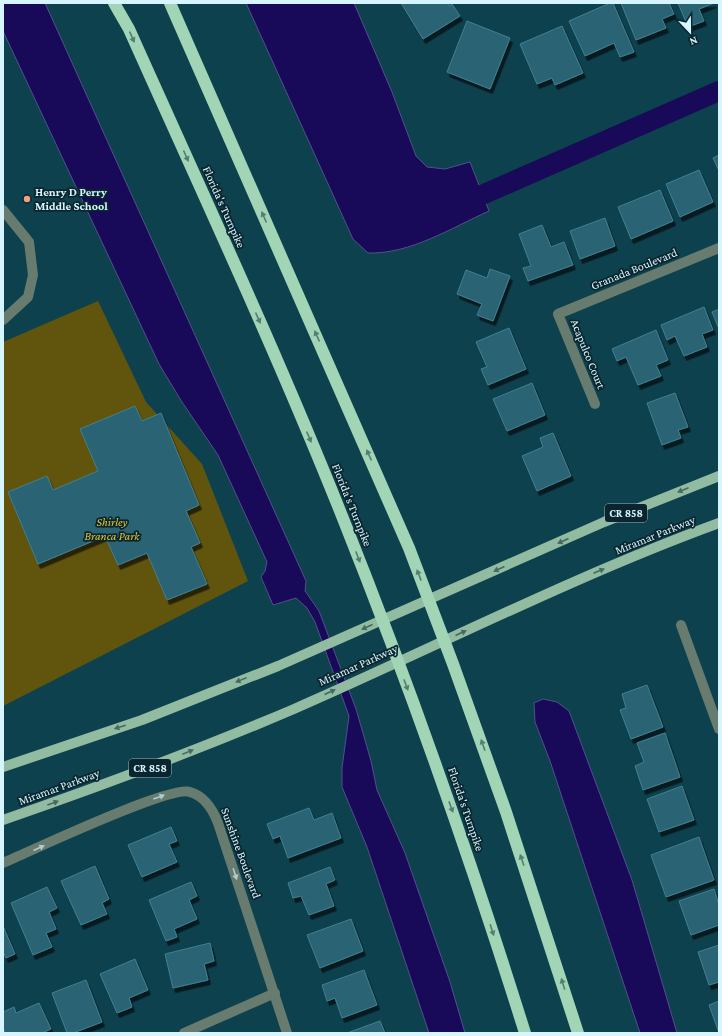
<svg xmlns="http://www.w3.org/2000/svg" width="722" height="1036" viewBox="0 0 722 1036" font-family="'Crimson Pro',serif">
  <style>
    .green { fill: #61550e }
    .water { fill: #180959; stroke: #51508b }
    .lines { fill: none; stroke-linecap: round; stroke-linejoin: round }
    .canal { stroke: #180959; stroke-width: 20 }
    .building { fill: #2a6373; stroke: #418092; filter: url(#shadow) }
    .minor { stroke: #677c6f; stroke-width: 10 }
    .primary { stroke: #91bca2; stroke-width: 10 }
    .motorway { stroke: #a1d5b6; stroke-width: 12 }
    .oneway { fill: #567d72 }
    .oneway2 { fill: #476962 }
    .oneway3 { fill: #afcbcd }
    .poi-dot { fill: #f39f84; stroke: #0a252d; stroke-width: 1.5 }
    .labels { text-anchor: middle; stroke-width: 3.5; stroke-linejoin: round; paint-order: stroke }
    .shield { fill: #0a252d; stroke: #99b7c0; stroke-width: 1 }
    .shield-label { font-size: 11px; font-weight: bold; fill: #d6f5ff }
    .poi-label { font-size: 12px; font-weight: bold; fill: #d6f5ff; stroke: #0a252d; text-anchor: start }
    .street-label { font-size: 12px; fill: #d6f5ff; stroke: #0a252d }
    .park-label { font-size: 12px; font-style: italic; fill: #e1c73b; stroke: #0a252d }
  </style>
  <defs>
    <filter id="shadow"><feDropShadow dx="2.5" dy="4.5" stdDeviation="0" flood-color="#0009"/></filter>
  </defs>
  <rect width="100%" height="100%" fill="#0e414e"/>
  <!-- green -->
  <path class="green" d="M98,301L146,402L202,464L248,581L3,706V342Z"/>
  <!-- water -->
  <path class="water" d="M3,3H45L306,581L305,591L319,611L356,709L371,761L377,790L405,853L450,982L465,1033H429L367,847L342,787V768L349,716L315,622L307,608L296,598L273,605L261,577L265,571L267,562L218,455L182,402L159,364L3,31Z
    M246,3H354L392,92L416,156L427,167L445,169L470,162L489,211C451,228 411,254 368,253L353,239Z
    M543,699L557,702L569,711L632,880L677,1033H640L550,761L535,722L534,703Z"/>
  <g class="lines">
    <!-- canal -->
    <path class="canal" d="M459,205L719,91"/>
  </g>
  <!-- building -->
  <path class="building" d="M401,3H448L450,6L452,4L460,16L423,39Z
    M610,3H613L634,52L620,57L614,43L585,56L569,21Z
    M621,3H669L674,14L662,19L666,28L636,40Z
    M678,3H714L699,9L704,21L688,27Z
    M467,21L510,38L490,89L447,72Z
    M562,26L583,73L555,85L552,78L537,84L520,44Z
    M719,155V171L713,158Z
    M699,170L713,202L680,217L666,184Z
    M660,190L673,221L631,239L618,207Z
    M605,218L615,246L580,259L570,231Z
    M542,225L551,247L564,242L573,265L528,281L523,268L531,266L519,234Z
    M490,269L510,276L493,321L477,315L482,304L457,294L466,270L487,278Z
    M704,307L713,330L702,334L707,347L684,356L675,336L667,340L661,325Z
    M719,309V329L712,312Z
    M509,328L526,369L488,385L481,369L487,367L476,342Z
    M656,330L668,360L656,365L661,376L638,385L626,357L617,361L612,349Z
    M532,383L545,415L507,431L493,399Z
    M675,393L688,427L678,430L681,438L662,445L647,403Z
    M135,406L142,421L161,413L199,505L186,511L200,543L191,547L207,584L167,600L147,553L118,565L105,536L38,564L8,492L47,476L53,490L98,471L80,429Z
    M553,433L571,476L537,491L522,456L543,447L540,438Z
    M647,685L663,727L631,739L620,710L626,708L622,694Z
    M665,733L680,777L643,790L635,766L644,762L637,743Z
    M682,786L694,820L659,832L647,799Z
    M309,808L314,820L332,813L341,838L288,858L280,836L273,839L267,824Z
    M171,827L177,841L169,844L177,862L142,877L128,845Z
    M699,837L714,880L666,897L651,855Z
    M95,866L109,899L102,903L107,914L81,925L61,881Z
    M330,867L335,880L326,884L334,906L309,915L301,896L293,898L288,883Z
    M191,882L197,896L189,900L197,919L174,929L177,937L166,941L149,900Z
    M47,887L57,908L49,912L56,929L46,933L52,947L33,955L11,903Z
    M714,889L719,905V925L691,935L679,901Z
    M351,919L363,951L320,968L307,935Z
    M3,926L15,954L6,958L3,952Z
    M210,943L214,961L204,964L208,980L173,988L165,954Z
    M719,945V982L709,985L698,952Z
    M135,959L148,990L129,998L132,1007L117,1013L100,974Z
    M364,970L377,1005L342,1018L335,998L327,1001L322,985Z
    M86,980L102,1022L73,1033H67L52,993Z
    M719,1001V1033L709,1005Z
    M39,1003L51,1029L42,1033H5L3,1027V1012L14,1007L16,1013Z
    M380,1021L385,1033H347Z"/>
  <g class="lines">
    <!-- minor -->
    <path class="minor" d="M3,210L29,242L33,275L28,297L3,320
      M595,404L558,314L719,248
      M681,625L719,729
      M3,863C31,851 170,785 190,792C204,796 213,810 218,823L287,1033
      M184,1033L275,993"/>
    <!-- primary -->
    <path class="primary" d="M3,767L142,720L278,666L604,522L719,476
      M3,820C101,786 198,750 294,709C436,647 574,576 719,523"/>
    <!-- motorway -->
    <path class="motorway" d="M114,3L129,29C202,192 278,355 344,521C411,689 471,860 525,1033
      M170,3L409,548L453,664L506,812L578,1033"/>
  </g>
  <!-- one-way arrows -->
  <defs><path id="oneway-solid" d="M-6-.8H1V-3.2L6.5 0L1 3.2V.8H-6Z"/></defs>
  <g class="oneway">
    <use href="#oneway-solid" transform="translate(132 37) rotate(66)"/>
    <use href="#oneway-solid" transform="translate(186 156) rotate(66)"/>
    <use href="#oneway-solid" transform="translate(264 217) rotate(-114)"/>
    <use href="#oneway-solid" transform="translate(258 318) rotate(66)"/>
    <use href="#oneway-solid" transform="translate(317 336) rotate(-114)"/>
    <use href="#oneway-solid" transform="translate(309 437) rotate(67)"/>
    <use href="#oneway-solid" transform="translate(369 455) rotate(-114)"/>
    <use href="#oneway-solid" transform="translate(358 557) rotate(69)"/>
    <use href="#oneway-solid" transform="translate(419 575) rotate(-111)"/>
    <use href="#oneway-solid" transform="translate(406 685) rotate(70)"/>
    <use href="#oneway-solid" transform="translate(483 745) rotate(-109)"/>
    <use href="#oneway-solid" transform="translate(451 807) rotate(70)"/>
    <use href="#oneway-solid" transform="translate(522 860) rotate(-109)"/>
    <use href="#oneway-solid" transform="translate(492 930) rotate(72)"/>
    <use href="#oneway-solid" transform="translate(563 984) rotate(-107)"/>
  </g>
  <g class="oneway2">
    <use href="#oneway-solid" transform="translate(683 490) rotate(157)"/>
    <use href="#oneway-solid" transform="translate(563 541) rotate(156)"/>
    <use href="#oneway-solid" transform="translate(499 569) rotate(156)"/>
    <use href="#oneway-solid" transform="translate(599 571) rotate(-23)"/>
    <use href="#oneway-solid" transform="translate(367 627) rotate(156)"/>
    <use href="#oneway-solid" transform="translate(461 633) rotate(-24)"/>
    <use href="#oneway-solid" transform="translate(241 680) rotate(158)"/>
    <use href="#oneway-solid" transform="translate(330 692) rotate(-24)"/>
    <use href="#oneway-solid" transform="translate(120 727) rotate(162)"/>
    <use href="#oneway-solid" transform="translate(188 752) rotate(-22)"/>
    <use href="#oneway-solid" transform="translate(53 803) rotate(-20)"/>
  </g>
  <g class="oneway3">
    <use href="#oneway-solid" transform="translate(159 797) rotate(-20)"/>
    <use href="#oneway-solid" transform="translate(39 848) rotate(-24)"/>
    <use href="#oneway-solid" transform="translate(235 874) rotate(72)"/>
  </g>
  <!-- markers -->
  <circle class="poi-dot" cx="27" cy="199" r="4"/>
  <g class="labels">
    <!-- shield labels -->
    <g class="shield">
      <rect x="605" y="504" width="42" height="18" rx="3"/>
      <rect x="129" y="759" width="42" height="18" rx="3"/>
    </g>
    <g class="shield-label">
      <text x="626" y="517">CR 858</text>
      <text x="150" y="772">CR 858</text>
    </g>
    <!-- poi labels -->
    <g class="poi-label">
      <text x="35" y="196">Henry D Perry<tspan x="35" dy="14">Middle School</tspan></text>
    </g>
    <!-- street labels -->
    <g class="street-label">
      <text transform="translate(224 207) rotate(66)" y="4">Florida's Turnpike</text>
      <text transform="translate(634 269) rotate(-22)" y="4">Granada Boulevard</text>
      <text transform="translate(588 354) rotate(68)" y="4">Acapulco Court</text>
      <text transform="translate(352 505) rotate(68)" y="4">Florida's Turnpike</text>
      <text transform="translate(655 535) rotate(-22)" y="4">Miramar Parkway</text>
      <text transform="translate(358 665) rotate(-24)" y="4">Miramar Parkway</text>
      <text transform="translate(59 787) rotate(-20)" y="4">Miramar Parkway</text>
      <text transform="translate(466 809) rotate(71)" y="4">Florida's Turnpike</text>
      <text transform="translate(241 853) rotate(70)" y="4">Sunshine Boulevard</text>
    </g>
    <!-- park labels -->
    <g class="park-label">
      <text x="112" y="526">Shirley<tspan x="112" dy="14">Branca Park</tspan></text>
    </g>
  </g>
  <!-- border -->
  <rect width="722" height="1036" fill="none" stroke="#d6f5ff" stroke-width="8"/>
  <!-- north arrow -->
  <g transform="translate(690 32) rotate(158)" stroke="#0a252d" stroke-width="3" paint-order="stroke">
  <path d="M0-3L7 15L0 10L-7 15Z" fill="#d6f5ff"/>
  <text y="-6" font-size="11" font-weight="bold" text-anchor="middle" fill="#d6f5ff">N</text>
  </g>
</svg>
